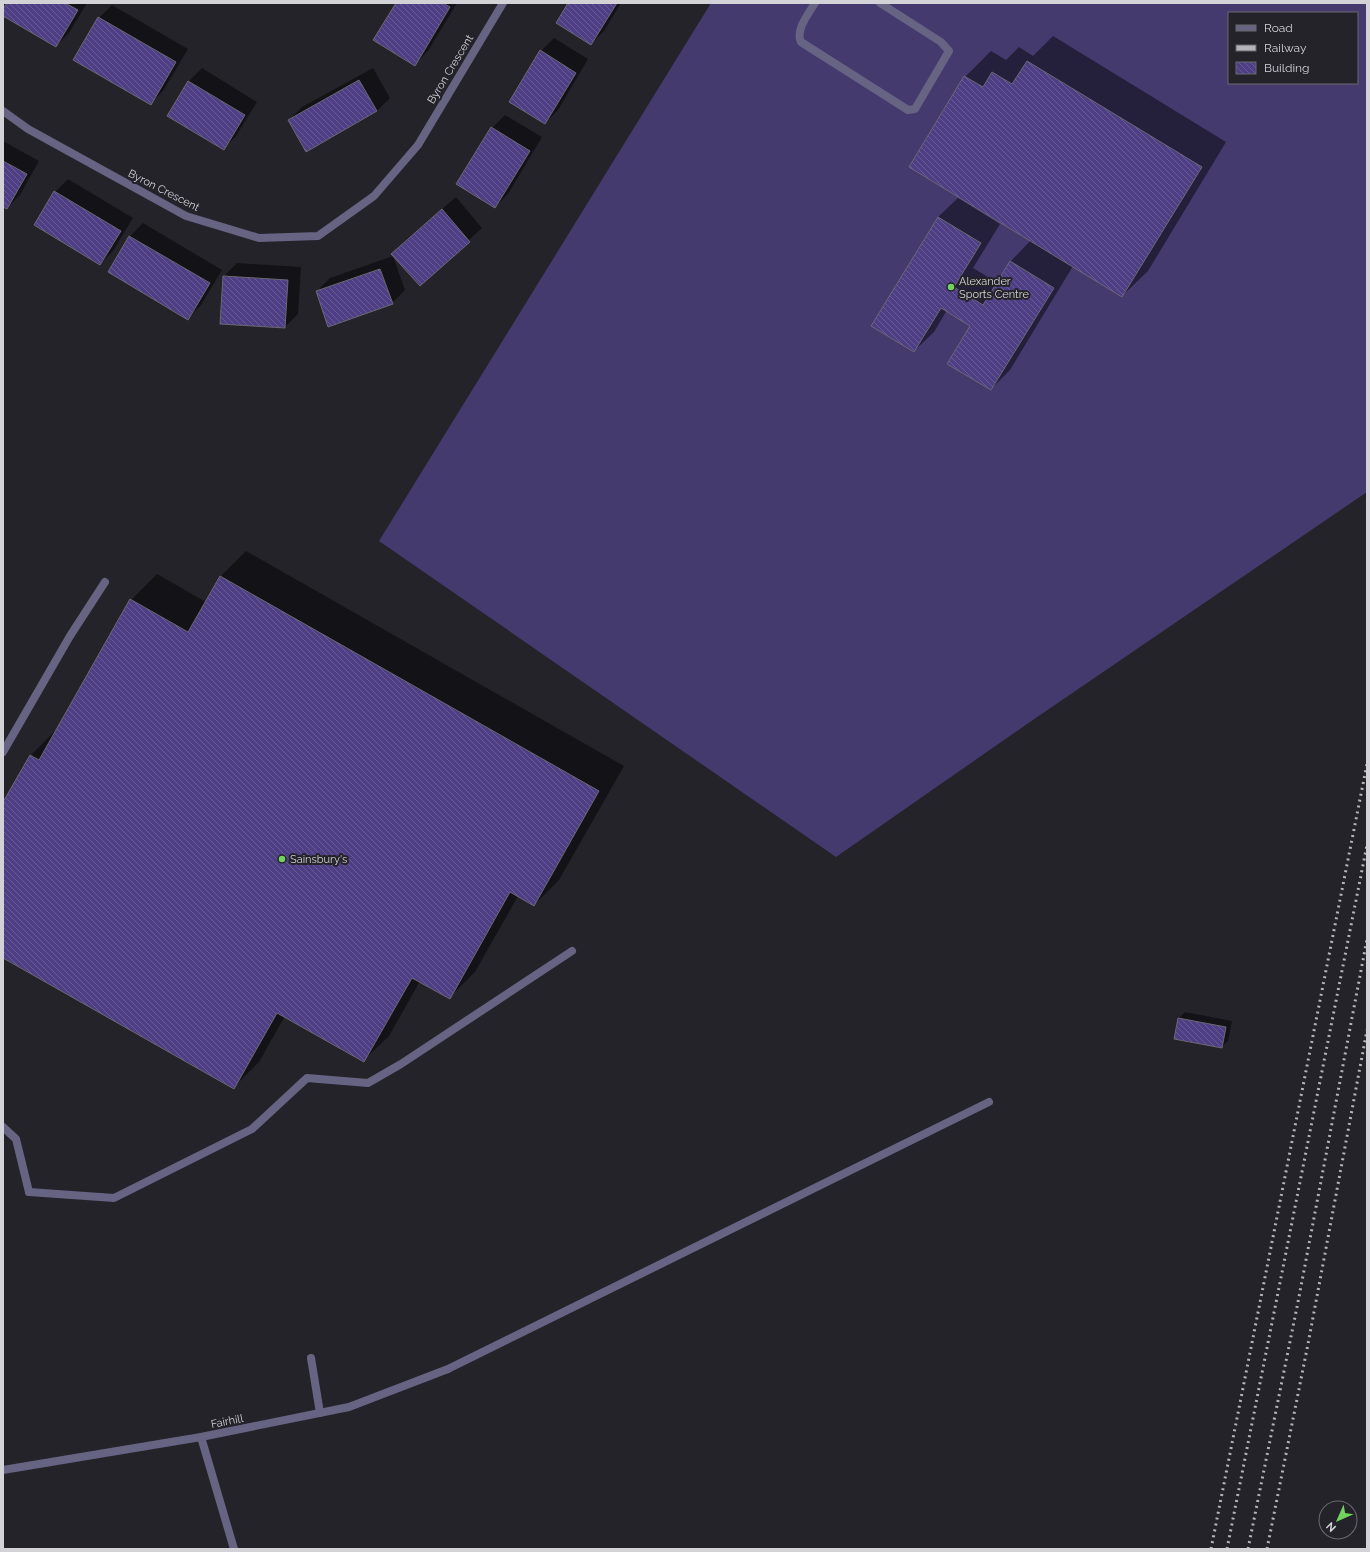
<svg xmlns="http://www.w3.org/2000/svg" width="1370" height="1552" viewBox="0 0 1370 1552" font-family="Raleway,sans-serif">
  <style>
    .pitch { fill: #443a6e; fill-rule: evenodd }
    .shadow { fill: #0007 }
    .building { fill: url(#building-back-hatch); stroke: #696871 }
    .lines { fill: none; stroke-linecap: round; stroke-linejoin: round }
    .service { stroke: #676383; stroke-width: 8 }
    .minor { stroke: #676383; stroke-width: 8 }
    .rail { stroke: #b4b3b8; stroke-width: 3; stroke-dasharray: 2 4; stroke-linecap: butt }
    .poi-dot { fill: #71d35e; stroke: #24232a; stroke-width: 1.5 }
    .labels { text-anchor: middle; stroke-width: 4; stroke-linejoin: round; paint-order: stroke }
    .street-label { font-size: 11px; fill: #d3d2d7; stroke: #24232a }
    .poi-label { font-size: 11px; fill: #d3d2d7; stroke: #24232a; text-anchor: start }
  </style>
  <defs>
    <pattern id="building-back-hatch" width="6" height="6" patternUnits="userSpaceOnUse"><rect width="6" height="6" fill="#4e3f85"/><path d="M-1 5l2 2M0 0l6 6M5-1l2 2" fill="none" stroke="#675a96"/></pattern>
  </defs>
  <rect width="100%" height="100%" fill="#24232a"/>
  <!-- pitch -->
  <path class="pitch" d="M711,3H1367V492L1027,724L836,857L379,541ZM1229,13H1357V83H1229Z"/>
  <!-- shadow -->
  <path class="shadow" d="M8,3H87L69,33L56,46L3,15Z
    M397,3H457L428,51L415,64Z
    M569,3H621L604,31L591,44Z
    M112,5L188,49L163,91L150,104L99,18Z
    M1053,36L1226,142L1148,271L1122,296L1073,266L1010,370L991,389L971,326L947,310L934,332L914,351L938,217L958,198L1000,224L973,268L998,283L1011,261L1031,240L965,77L991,51L1006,60L1019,47L1033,56Z
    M554,38L588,59L558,110L545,123L541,51Z
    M202,68L257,102L236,136L223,149L168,115L189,81Z
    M373,68L390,98L377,111L289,120L302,107Z
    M505,115L542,137L508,194L495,207L458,184L492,128Z
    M3,141L39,161L20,195L7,208L3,206Z
    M68,179L133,218L113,251L100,264L55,192Z
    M456,197L482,228L420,285L405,241Z
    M143,223L222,270L201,305L188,318L109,271L130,236Z
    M393,256L405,290L392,303L317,291L330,278Z
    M237,263L301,267L298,314L285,327L221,323L224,276Z
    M246,551L624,766L559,880L534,905L518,896L475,972L450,997L420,981L389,1036L363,1061L285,1016L259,1062L233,1088L3,957V804L30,756L56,730L57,731L131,600L157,574L206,602L221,576Z
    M1185,1012L1232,1021L1228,1041L1221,1047L1179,1018Z"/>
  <!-- building -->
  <path class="building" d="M7,3H65L78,10L56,47L3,16V9Z
    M396,3H443L450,7L415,66L373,40Z
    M568,3H617L591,45L556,23Z
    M98,17L176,62L151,105L73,60Z
    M540,50L576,73L545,124L509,102Z
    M1027,61L1202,167L1122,297L909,167L964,76L983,87L992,72L1012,84Z
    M359,80L377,111L306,152L288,120Z
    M188,81L245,115L224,150L167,116Z
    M491,127L530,151L495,208L456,184Z
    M3,161L27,174L7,209L3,207Z
    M54,191L121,231L100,265L34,225Z
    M442,209L470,242L420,286L391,254Z
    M938,217L981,243L954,287L983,305L1010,261L1054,288L991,390L947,364L970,326L941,308L914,352L871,326Z
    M129,236L210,283L188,320L108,272Z
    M380,269L393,304L328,327L316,291Z
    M223,276L288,280L285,328L220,324Z
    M220,576L599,791L534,906L510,892L450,999L412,978L364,1062L277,1013L234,1089L3,958V802L30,755L39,760L130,599L188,632Z
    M1178,1018L1226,1027L1222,1048L1174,1039Z"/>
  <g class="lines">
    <!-- service -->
    <path class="service" d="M815,3C809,13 795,30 801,42L908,110L915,109L949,51L941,42L880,3
      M3,752L70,636L105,582
      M29,1192L114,1198L252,1129L307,1078L368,1083L401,1064L572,951
      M311,1358L320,1413
      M448,1369L989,1102
      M201,1437L234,1549"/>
    <!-- minor -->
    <path class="minor" d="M3,111L28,129L186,216L259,238L318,236L374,196L418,145L503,3
      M3,1127L16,1139L29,1192
      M3,1470L201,1437L349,1407L448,1369"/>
    <!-- rail -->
    <path class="rail" d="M1211,1549L1367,764
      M1227,1549L1367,845
      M1248,1549L1298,1302L1367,939
      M1267,1549L1308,1344L1367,1030"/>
  </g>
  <!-- markers -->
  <g class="poi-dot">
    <circle cx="951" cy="287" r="4"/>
    <circle cx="282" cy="859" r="4"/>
  </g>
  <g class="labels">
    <!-- street labels -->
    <g class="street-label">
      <text transform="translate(450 69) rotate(-59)" y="4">Byron Crescent</text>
      <text transform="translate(164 190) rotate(27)" y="4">Byron Crescent</text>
      <text transform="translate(227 1421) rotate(-11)" y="4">Fairhill</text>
    </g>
    <!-- poi labels -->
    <g class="poi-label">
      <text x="959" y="285">Alexander<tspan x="959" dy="13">Sports Centre</tspan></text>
      <text x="290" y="863">Sainsbury's</text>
    </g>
  </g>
  <!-- border -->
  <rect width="1370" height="1552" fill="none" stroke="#d3d2d7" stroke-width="8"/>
  <!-- legend -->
  <rect x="1228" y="12" width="130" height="72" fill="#24232a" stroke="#6a696f"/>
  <rect x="1236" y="25" width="20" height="6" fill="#676383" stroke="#6a696f"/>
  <text x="1264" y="32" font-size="12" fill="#d3d2d7">Road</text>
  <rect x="1236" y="45" width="20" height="6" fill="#b4b3b8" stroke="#6a696f"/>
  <text x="1264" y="52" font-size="12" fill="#d3d2d7">Railway</text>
  <rect x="1236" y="62" width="20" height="12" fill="url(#building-back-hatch)" stroke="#6a696f"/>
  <text x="1264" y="72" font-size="12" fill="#d3d2d7">Building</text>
  <!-- north arrow -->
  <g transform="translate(1338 1520) rotate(225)"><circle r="19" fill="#24232a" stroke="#6a696f"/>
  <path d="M0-3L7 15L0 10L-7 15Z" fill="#71d35e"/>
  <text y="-6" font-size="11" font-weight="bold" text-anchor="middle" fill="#d3d2d7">N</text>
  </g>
</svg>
